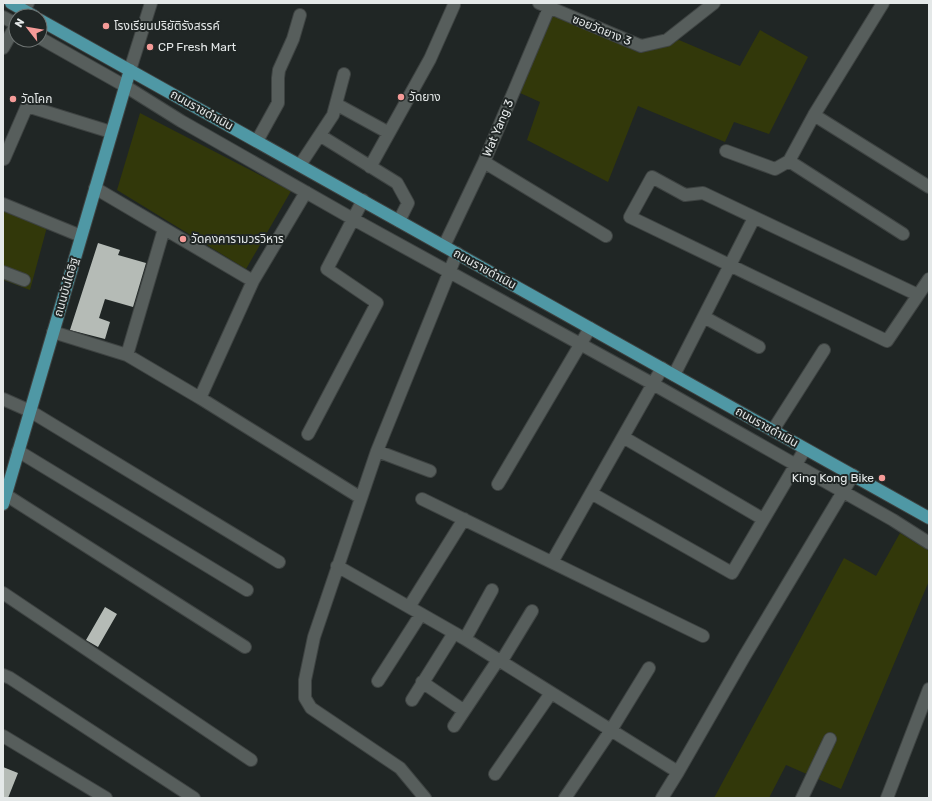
<svg xmlns="http://www.w3.org/2000/svg" width="932" height="801" viewBox="0 0 932 801" font-family="Rubik,'Noto Sans Thai',sans-serif">
  <style>
    .green { fill: #32380a }
    .building { fill: #b5bbb6 }
    .lines { fill: none; stroke-linecap: round; stroke-linejoin: round }
    .minor-casing { stroke: #3e4342; stroke-width: 14 }
    .major-casing { stroke: #3e4342; stroke-width: 14 }
    .minor { stroke: #575e5c; stroke-width: 12 }
    .major { stroke: #4f98a5; stroke-width: 12 }
    .poi-dot { fill: #f59b98; stroke: #202625; stroke-width: 1.5 }
    .labels { text-anchor: middle; stroke-width: 4; stroke-linejoin: round; paint-order: stroke }
    .poi-label { font-size: 12px; fill: #e4e8e8; stroke: #202625; text-anchor: start }
    .street-label { font-size: 12px; fill: #e4e8e8; stroke: #202625 }
  </style>
  <rect width="100%" height="100%" fill="#202625"/>
  <!-- green -->
  <path class="green" d="M551,15L640,53L679,40L740,66L760,30L808,57L769,134L734,122L725,142L638,106L608,182L527,140L540,102L518,92Z
    M140,113L291,191L246,269L117,190Z
    M3,209L47,227L30,290L3,280Z
    M900,533L929,551V581L841,789L786,765L769,798H714L844,558L876,576Z"/>
  <!-- building -->
  <path class="building" d="M98,243L120,250L118,255L146,263L133,307L105,299L99,318L110,322L105,339L70,330Z
    M105,607L117,614L98,647L86,640Z
    M3,767L18,773L8,798H3Z"/>
  <g class="lines">
    <!-- minor casing -->
    <g class="minor-casing">
      <path id="minor" d="M539,3L641,46L667,40L714,3
        M21,16L28,3
        M3,17L16,24
        M40,38L125,86L181,121L353,219L653,384L893,520L929,543
        M3,48L16,25
        M130,70L151,3
        M336,104L389,133
        M814,115L929,187
        M321,136L397,183L408,203L399,221
        M257,141L278,103V78L279,70L293,39L300,15
        M726,151L775,169L789,161L814,115L883,3
        M4,159L27,106L111,132
        M789,161L903,234
        M484,162L606,236
        M300,165L333,115L344,74
        M370,167L430,59L454,5
        M95,188L253,281
        M306,192L253,281L200,398L361,498
        M3,204L81,236
        M444,246L484,162L549,8
        M3,272L24,280
        M918,295L703,193L685,195L652,177L630,217L887,341L929,279
        M704,317L759,347
        M53,332L127,355L164,229
        M127,355L200,398
        M674,375L754,218
        M3,399L30,411L279,562
        M773,430L824,350
        M308,434L377,303L327,269L363,200
        M623,437L763,519
        M18,451L247,590
        M377,451L430,471
        M498,484L590,328
        M591,493L732,573L805,449
        M6,495L245,647
        M422,499L703,636
        M552,562L662,368
        M337,566L465,639L678,772
        M3,593L251,760
        M409,607L464,519
        M465,639L492,590
        M501,662L532,611
        M3,675L10,678L194,798
        M378,681L421,614
        M422,682L463,710
        M412,700L454,633
        M454,726L498,660
        M3,736L106,798
        M495,774L551,693
        M425,798L400,768L311,708L305,698V680L314,637L377,451L457,253
        M565,798L611,730L649,668
        M662,798L678,772L744,657L853,475
        M802,798L830,739
        M887,798L929,689"/>
    </g>
    <!-- major casing -->
    <g class="major-casing">
      <path id="major" d="M11,3L34,16
        M40,20L929,518
        M3,504L130,70"/>
    </g>
    <!-- minor -->
    <use href="#minor" class="minor"/>
    <!-- major -->
    <use href="#major" class="major"/>
  </g>
  <!-- markers -->
  <g class="poi-dot">
    <circle cx="106" cy="26" r="4"/>
    <circle cx="150" cy="47" r="4"/>
    <circle cx="401" cy="97" r="4"/>
    <circle cx="13" cy="99" r="4"/>
    <circle cx="183" cy="239" r="4"/>
    <circle cx="882" cy="478" r="4"/>
  </g>
  <g class="labels">
    <!-- poi labels -->
    <g class="poi-label">
      <text x="114" y="30">โรงเรียนปริยัติรังสรรค์</text>
      <text x="158" y="51">CP Fresh Mart</text>
      <text x="409" y="101">วัดยาง</text>
      <text x="21" y="103">วัดโคก</text>
      <text x="191" y="243">วัดคงคารามวรวิหาร</text>
      <text x="874" y="482" text-anchor="end">King Kong Bike</text>
    </g>
    <!-- street labels -->
    <g class="street-label">
      <text transform="translate(602 30) rotate(22)" y="4">ซอยวัดยาง 3</text>
      <text transform="translate(202 110) rotate(29)" y="4">ถนนราชดำเนิน</text>
      <text transform="translate(498 128) rotate(-67)" y="4">Wat Yang 3</text>
      <text transform="translate(485 269) rotate(29)" y="4">ถนนราชดำเนิน</text>
      <text transform="translate(66 287) rotate(-74)" y="4">ถนนบันไดอิฐ</text>
      <text transform="translate(767 427) rotate(29)" y="4">ถนนราชดำเนิน</text>
    </g>
  </g>
  <!-- border -->
  <rect width="932" height="801" fill="none" stroke="#e4e8e8" stroke-width="8"/>
  <!-- north arrow -->
  <g transform="translate(28 28) rotate(301)"><circle r="19" fill="#202625" stroke="#6e7473"/>
  <path d="M0-3L7 15L0 10L-7 15Z" fill="#f59b98"/>
  <text y="-6" font-size="11" font-weight="bold" text-anchor="middle" fill="#e4e8e8">N</text>
  </g>
</svg>
